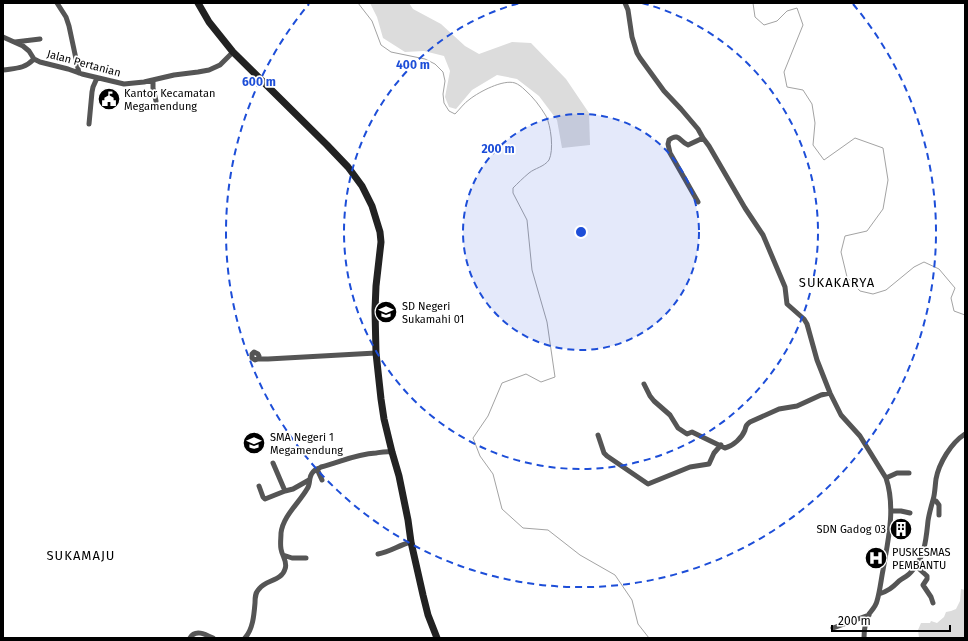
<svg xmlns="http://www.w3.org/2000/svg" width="968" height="641" viewBox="0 0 968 641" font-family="'Fira Sans',sans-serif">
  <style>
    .green { fill: #dcdcdc }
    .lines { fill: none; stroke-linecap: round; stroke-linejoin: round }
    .stream { stroke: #a3a3a3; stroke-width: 1 }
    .street { stroke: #555; stroke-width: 5 }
    .secondary { stroke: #222; stroke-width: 7 }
    .ring { fill: none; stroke: #1d4ed8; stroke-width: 2; stroke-dasharray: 7 5 }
    .labels { text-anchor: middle; stroke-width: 3.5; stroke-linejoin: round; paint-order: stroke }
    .street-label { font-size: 11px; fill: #000; stroke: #fff }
    .poi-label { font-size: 11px; fill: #000; stroke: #fff; text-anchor: start }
    .quarter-label { font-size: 13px; letter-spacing: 1px; fill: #000; stroke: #fff }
    .centre { fill: #1d4ed8; stroke: #fff; stroke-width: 2 }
    .ring-label { font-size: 12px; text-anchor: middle; font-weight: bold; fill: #1d4ed8; stroke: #fff; stroke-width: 3.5; stroke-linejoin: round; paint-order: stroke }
  </style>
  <rect width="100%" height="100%" fill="#fff"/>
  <!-- green -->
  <path class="green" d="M370,3H409L413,9L441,24L465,46L479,54L512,42L531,43L566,79L589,113L590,145L562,148L557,120L539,96L517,79L497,75L472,90L456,109L449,107L445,97L450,71L444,56L424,51L405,52L383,38L377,17Z
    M961,589L965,590V638H919L918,630L921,623H930L931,621L937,623L944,617L946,612L951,611L956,609L960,601Z"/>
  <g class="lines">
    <!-- stream -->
    <path class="stream" d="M358,3L372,21L381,45L391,52L425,59L435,64L443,72L445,81L443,94L444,103L449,111L455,114C460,109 464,103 470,99C479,92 503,79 515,83C518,84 522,87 525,90C533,97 540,106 546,116C551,126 554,150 549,160C544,167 535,168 529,173C523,178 518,183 513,188V193L527,220L532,270L547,322L555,377L541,382L526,374L502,383L488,416L473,438L480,456L493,474L502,509L523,528L548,530L580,555L615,575L632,600L638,624L649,638
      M753,3L755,17L764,25L777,21L787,11L797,8L803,25L784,72L787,87L803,90L812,104L815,123L813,145L824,160L855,138L883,148L888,180L883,209L867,231L845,236L841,252L847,277L860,291L873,294L886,290L914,267L924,262L939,269L955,288L951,298L954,311L965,315"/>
    <!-- street -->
    <path class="street" d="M57,3L66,17L69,26L79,73
      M625,3L628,10L632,37L637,53L640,58L664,91L681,109L698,129L703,138L709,146L745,208L763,235L785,287L787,304L804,319L807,324L817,360L830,393L841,415L860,436L886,478C896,508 888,541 883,570C881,580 880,591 877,601C876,606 872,610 869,614C865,622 864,630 864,638
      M3,37L23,46L29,51L34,59L40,62L68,69L82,74L124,84L144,82L174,75L198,72L209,70L220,65L233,52
      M15,42L40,39
      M3,70C17,68 24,69 34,59
      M153,81V88L156,101
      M89,124L92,92L93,87L97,78
      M698,202L670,153L668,144L669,140C679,132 680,142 688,145L703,138
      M258,359L259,356L258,354L254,352L252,354V358L255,360L258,359H268L376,353
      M644,384L650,396L654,401L670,415L678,428L687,434L692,432L694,433L725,448C733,446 742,438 745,430C746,426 746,425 750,422L779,409L797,406L821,395L830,393
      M598,435L604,453L607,456L648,484L690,467L709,464L714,453L721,445
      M273,463L285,491L293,489L309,480
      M317,469L322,480
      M886,478L897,473H909
      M259,486L263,497L265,499L285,491
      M933,501H936L939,505V515
      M891,511H901L910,513
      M378,554C390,552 399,545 411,542
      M283,555L292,558H306
      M916,566L927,576V579L923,585L931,597L933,603
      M879,594C888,591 892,588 899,581C903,578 908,576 911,572C925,557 926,540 928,521C929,514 931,507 933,500C935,494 935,486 936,479C939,463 951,443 965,434
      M833,628L869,615
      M190,638C195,629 205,634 213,638
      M245,638C253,629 254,615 255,603C255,598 255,593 259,589C265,580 282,581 285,569C288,562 282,556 281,549C280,544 281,538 281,533C283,516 299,503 307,489C311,484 308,477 313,472C315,469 318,469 321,467C340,462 356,454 376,453C382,452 386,451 392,452"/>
    <!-- secondary -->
    <path class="secondary" d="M198,3L209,22L233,52L327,145L348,167L362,186L372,206L380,232L381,242L376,286L375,310L376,353L381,399L384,419L392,452L399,476L408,520L411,542L423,595L428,615L437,638"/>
  </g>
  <!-- distance rings -->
  <circle cx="581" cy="232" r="118" fill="#1d4ed8" fill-opacity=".12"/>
  <g class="ring">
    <circle cx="581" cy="232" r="118"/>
    <path d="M642 3A237 237 0 1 1 520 3"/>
    <path d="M853 4A355 355 0 1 1 309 4"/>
  </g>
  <!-- icons -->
  <defs>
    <g id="civic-disc" transform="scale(1.15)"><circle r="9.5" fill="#000" stroke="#fff"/><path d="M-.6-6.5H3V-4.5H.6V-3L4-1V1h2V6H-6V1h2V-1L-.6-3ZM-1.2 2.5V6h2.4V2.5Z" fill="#fff"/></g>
    <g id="school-disc" transform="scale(1.15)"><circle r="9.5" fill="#000" stroke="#fff"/><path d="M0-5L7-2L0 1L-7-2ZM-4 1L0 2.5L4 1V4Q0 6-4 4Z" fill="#fff"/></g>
    <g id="building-disc" transform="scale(1.15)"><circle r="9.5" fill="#000" stroke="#fff"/><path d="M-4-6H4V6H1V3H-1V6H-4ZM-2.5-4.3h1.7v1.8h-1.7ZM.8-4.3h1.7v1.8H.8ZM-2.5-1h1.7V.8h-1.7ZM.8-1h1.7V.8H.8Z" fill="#fff"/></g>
    <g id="hospital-disc" transform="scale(1.15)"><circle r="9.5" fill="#000" stroke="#fff"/><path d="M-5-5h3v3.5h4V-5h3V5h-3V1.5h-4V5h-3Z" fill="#fff"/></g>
  </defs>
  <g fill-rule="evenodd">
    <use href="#civic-disc" x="109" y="99"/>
    <use href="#school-disc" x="386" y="312"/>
    <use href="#school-disc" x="254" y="443"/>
    <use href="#building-disc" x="901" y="529"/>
    <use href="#hospital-disc" x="876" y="558"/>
  </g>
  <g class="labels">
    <!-- street labels -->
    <g class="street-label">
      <text transform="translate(84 63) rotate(15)" y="4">Jalan Pertanian</text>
    </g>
    <!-- poi labels -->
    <g class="poi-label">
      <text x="124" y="97">Kantor Kecamatan<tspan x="124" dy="13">Megamendung</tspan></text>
      <text x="402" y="310">SD Negeri<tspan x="402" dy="13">Sukamahi 01</tspan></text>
      <text x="270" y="441">SMA Negeri 1<tspan x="270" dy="13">Megamendung</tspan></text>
      <text x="886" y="533" text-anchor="end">SDN Gadog 03</text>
      <text x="892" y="556">PUSKESMAS<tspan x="892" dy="13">PEMBANTU</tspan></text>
    </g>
    <!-- quarter labels -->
    <g class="quarter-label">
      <text x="837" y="287">SUKAKARYA</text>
      <text x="81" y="560">SUKAMAJU</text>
    </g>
  </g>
  <circle cx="581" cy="232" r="6" class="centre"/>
  <g class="ring-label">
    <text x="413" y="69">400 m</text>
    <text x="259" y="86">600 m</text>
    <text x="498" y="153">200 m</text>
  </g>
  <!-- border -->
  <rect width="968" height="641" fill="none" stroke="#000000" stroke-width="8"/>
  <!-- scale -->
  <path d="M832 625v6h118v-6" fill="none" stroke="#000000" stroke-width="2"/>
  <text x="838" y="625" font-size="12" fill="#000000" stroke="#ffffff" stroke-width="3" paint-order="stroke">200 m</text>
</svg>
